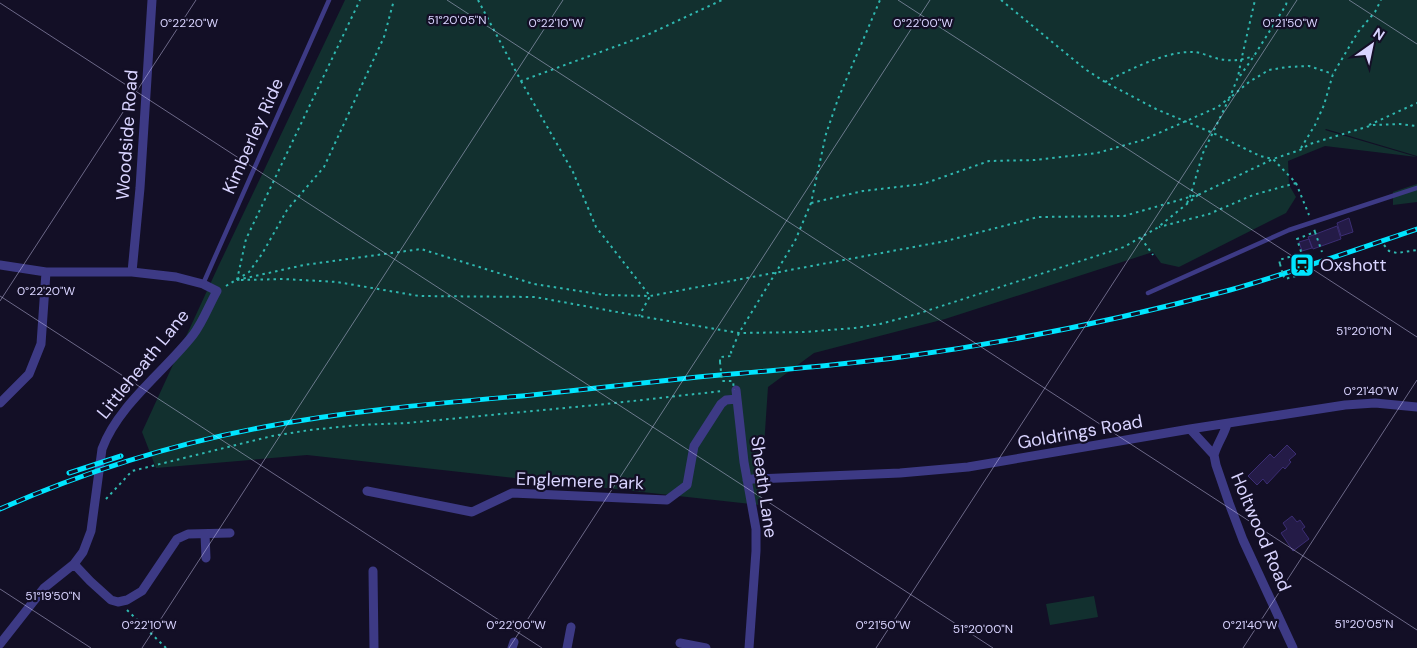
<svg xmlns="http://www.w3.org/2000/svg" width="1417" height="648" viewBox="0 0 1417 648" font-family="'DM Sans',sans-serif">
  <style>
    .green { fill: #12302f }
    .building { fill: #241b47; stroke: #3b2d73 }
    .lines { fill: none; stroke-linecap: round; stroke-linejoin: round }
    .path { stroke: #2fb8b0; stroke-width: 2; stroke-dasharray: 2.5 4; stroke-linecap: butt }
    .lane { stroke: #3d3a85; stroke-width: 4.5 }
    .street { stroke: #3d3a85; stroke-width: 9 }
    .rail-casing { stroke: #00e5ff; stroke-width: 5 }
    .rail { stroke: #130f26; stroke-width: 3; stroke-dasharray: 9; stroke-linecap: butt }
    .path-bridge { stroke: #2fb8b0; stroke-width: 2; stroke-dasharray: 2.5 4; stroke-linecap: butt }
    .ticks { fill: none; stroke: #d9d4ff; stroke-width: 1; stroke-opacity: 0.45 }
    .labels { text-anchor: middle; stroke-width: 4.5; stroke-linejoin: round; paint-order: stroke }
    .street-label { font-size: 18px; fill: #d9d4ff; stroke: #130f26 }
    .poi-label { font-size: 18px; fill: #d9d4ff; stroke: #130f26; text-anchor: start }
    .ticks-label { font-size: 12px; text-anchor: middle; fill: #d9d4ff; stroke: #130f26; stroke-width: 4.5; stroke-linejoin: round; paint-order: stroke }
  </style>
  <rect width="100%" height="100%" fill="#130f26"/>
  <!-- green -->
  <path class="green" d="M345,0H1417V156L1326,129L1325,130L1417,157L1325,146L1288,161L1289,185L1296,197L1286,213L1179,267L1161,263L1153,252L945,319L814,353L768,387L760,505L307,455L156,468L142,432L218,267Z
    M1417,184V202L1393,205V192Z
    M1094,596L1098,617L1050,625L1046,604Z"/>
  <!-- building -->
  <path class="building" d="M1349,218L1353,232L1341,236L1337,223Z
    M1337,226L1341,239L1313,249L1308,237Z
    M1309,239L1312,248L1302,251L1299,242Z
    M1287,445L1296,454L1289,460L1291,462L1285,469L1283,467L1267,484L1263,479L1257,485L1248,476L1270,454L1274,458Z
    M1292,516L1297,522L1300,520L1305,527L1302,529L1309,539L1293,551L1281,533L1287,529L1283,523Z"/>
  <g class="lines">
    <!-- path -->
    <path class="path" d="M478,0L521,81L647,35L722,0
      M1001,0L1085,69L1105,82L1156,109L1213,133L1260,156L1273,159L1296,183L1253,195L1209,214L1159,227
      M1240,76L1254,56L1286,5L1287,0
      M521,81L573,172L596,227L650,296L639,316
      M1105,82C1129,70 1166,51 1193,52C1199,52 1206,55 1212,57C1227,62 1239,61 1254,56
      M1232,96L1249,82L1269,70L1287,67L1309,66L1333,74
      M1369,125L1417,103
      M1301,148L1315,125L1324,105L1333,74L1358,32L1375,12L1381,0
      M1296,183L1309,215
      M811,203L863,191L923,184L989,161L1035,160L1097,153L1143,140L1218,107L1230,97L1238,77L1241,61L1255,0
      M1187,203L1190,197L1203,153L1229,99
      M1315,232L1322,252
      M1141,238L1153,255
      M1384,245L1389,251L1397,253L1417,250
      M1303,258L1297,239L1315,232L1314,229
      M1280,264L1279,260L1289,257L1290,261
      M1283,275L1285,279L1296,276L1295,273
      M237,280L304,265L421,249L534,284L605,295L650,296L946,241L1038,217L1124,216L1200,194L1273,159L1300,150L1310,144L1373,125L1400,124L1417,126
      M237,280L246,239L360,0
      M241,280L284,279L337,282L419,296L535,297L639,316L739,333L804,332L855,328L880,324L917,314L1124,247L1157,228L1198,195
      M226,286L249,272L262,254L287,210L324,167L384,37L394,0
      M720,362V357L732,356L731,352L739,333L795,241L811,203L826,134L838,99L880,0
      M106,499L132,471L272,436L310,430L359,425L407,423L606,404L722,391
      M127,610L166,648"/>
    <!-- lane -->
    <path class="lane" d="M203,284L329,0
      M1148,293L1289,230L1417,188"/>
    <!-- street -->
    <path class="street" d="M0,265L46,272H132L176,277L203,284L217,291C209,305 203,322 193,335C164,372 118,405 102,449L91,531L83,552L74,564L44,588L0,644
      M132,272L140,188L152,0
      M736,390L744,462L756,529V551L749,648
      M0,403L29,374L41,344L46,272
      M1190,429L1214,455L1216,465L1229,503L1243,540L1293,648
      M1214,455C1217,444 1224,435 1227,424
      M747,480L753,479L900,473L968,467L1190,429L1345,405L1375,403L1417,407
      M367,491L472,512L512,493L667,500L687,485L694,446L721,404L726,400L737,399
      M205,534L206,558
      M74,564L90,581L111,600L118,602L127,600L142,591L177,539L188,534L230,533
      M373,571L374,648
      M680,643L706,648
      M512,648L514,642
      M567,648L571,627"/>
    <!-- rail casing -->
    <g class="rail-casing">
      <path id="rail" d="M69,473L121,456
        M0,509C84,472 173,444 264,427C352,410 442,403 532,395C587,389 643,383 698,377C766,371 834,366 901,357C1012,342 1122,319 1230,290C1293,272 1355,250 1417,229"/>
    </g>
    <!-- rail -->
    <use href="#rail" class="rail"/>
    <!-- path-bridge -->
    <path class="path-bridge" d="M1280,264L1283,275
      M720,362L722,381H733L734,390"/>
  </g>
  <!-- ticks -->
  <path class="ticks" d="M447,0L1417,630M898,0L1417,337M1349,0L1417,44M0,3L993,648M0,296L542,648M0,301L196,0M0,589L91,648M142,648L563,0M509,648L930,0M876,648L1297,0M1243,648L1417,380"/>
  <!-- icons -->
  <defs>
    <g id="station-square" transform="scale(1.25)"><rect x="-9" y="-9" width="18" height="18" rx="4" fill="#00e5ff" stroke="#130f26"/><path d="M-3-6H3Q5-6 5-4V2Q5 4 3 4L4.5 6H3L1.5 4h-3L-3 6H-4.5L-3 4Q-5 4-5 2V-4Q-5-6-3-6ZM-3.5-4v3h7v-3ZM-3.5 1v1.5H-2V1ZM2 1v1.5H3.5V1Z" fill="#111"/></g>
  </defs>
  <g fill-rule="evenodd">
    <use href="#station-square" x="1302" y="265"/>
  </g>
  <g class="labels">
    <!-- street labels -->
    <g class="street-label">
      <text transform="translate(127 135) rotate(-86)" y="6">Woodside Road</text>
      <text transform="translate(253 136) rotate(-66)" y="6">Kimberley Ride</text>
      <text transform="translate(143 364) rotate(-51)" y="6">Littleheath Lane</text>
      <text transform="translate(1080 432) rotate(-10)" y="6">Goldrings Road</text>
      <text transform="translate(580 481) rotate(2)" y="6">Englemere Park</text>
      <text transform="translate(764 487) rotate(82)" y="6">Sheath Lane</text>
      <text transform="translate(1261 532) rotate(67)" y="6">Holtwood Road</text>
    </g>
    <!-- poi labels -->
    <g class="poi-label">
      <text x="1320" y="271">Oxshott</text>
    </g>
  </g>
  <g class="ticks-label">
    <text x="457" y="24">51°20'05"N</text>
    <text x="189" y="27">0°22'20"W</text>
    <text x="923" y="27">0°22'00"W</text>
    <text x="556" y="27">0°22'10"W</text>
    <text x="1290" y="27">0°21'50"W</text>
    <text x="46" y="295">0°22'20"W</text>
    <text x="1364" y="335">51°20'10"N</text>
    <text x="1371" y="395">0°21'40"W</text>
    <text x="53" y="600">51°19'50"N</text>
    <text x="1364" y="628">51°20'05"N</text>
    <text x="149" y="629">0°22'10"W</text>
    <text x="516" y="629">0°22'00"W</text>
    <text x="883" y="629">0°21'50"W</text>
    <text x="1250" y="629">0°21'40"W</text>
    <text x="983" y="633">51°20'00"N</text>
  </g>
  <!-- north arrow -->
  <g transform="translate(1372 45) rotate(33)" stroke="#130f26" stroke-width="4" paint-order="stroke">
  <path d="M0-4L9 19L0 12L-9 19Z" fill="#d9d4ff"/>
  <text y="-8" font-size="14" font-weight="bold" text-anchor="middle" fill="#d9d4ff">N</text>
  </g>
</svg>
